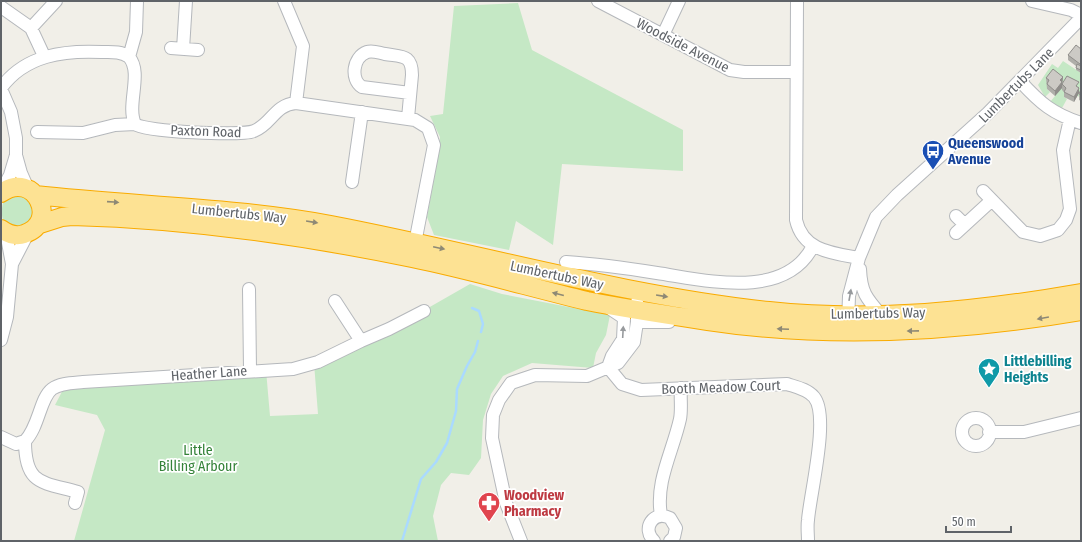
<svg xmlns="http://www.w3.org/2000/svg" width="1082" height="542" viewBox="0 0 1082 542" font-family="'Fira Sans Condensed',sans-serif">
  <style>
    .green { fill: #c5e8c5 }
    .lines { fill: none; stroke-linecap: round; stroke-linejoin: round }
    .stream { stroke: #aadaff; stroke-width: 2.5 }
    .minor-casing { stroke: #b5b8bc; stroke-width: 14 }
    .highway-casing { stroke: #f9ab00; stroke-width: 20 }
    .minor { stroke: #fff; stroke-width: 12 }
    .highway { stroke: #fde293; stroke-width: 18 }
    .wall { fill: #afaea9 }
    .shaded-wall { fill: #8f8d8a }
    .building { fill: #cccac5; stroke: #8f8d8a }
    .oneway { fill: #8e8975 }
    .oneway2 { fill: #979a9d }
    .labels { text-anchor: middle; stroke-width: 3.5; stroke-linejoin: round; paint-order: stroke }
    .street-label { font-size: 14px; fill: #5f6368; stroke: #fff }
    .transit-label { font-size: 14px; font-weight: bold; fill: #164399; stroke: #fff; text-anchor: start }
    .culture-label { font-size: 14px; font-weight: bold; fill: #0d838f; stroke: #fff; text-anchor: start }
    .park-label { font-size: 14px; fill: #348238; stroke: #fff }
    .health-label { font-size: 14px; font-weight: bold; fill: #be3a42; stroke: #fff; text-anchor: start }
  </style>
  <rect width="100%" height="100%" fill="#f1efe8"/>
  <!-- green -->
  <path class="green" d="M518,3L532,50L683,130V171L562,164L553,245L516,221L509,250L434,235L427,217L438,157L440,137L430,116L443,114L454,6Z
    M1063,61L1081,73V94L1080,97L1063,91L1066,93L1064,97L1067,99L1062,108L1050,102L1055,96L1049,85L1047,89L1050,92L1045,97L1038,85L1052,64L1058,68Z
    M7,196H29L35,217L21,229C16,227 9,226 5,223C0,218 1,202 7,196Z
    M470,284L502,294L610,315L606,335L596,353L593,368L532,363L503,376L491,394L483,420L481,458L469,475L451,473L441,485L433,516L438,541H74L105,430L97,415L55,405L66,384L266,370L270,416L318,414L314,363L400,324Z"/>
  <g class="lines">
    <!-- stream -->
    <path class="stream" d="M472,308L479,311L483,324L481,332
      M402,541L421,479L436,462L447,443L456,411L457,389L467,366L475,352L478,341"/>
    <!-- minor casing -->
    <g class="minor-casing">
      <path id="minor" d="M284,1L303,46L296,103
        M598,1L730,70L744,72H796
        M797,1L796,220C803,251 832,253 859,258
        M1032,1L1071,10L1081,15
        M1,7L31,28L44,56
        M31,28L56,1
        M663,35L679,1
        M171,48L198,50
        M183,49L186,1
        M129,57L136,32L137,1
        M1020,81C1040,103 1053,114 1081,123
        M1,88C25,55 64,50 102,52C111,52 121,51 129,57C143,73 126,105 135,124C145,132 241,136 254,131C272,124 274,105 296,103L415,120L428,128L434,145L415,243
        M1,89L11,112L16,138V155L21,173L28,189
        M408,118L412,75C412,54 402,57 385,54C379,53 373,50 367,52C353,57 350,79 362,87L410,93
        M37,132L83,133L115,125L135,124
        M352,182L362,112
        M983,191L1023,232L1040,236L1058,230L1066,220L1070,209L1063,150L1070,119
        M1,192L10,175L16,155
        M956,216L965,225
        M956,233L992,200
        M566,262C596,264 626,268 657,273C705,280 785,301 813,246
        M12,264L28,233
        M860,269C861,292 866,298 881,315
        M249,289L250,370
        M637,322H669
        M848,323L849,296L859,258L876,217L897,195L988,113L1081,18
        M1,340L7,317L12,264L6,232
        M361,341L389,329L424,311
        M608,367L622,384L641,390L787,384C796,387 807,389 814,397C830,416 810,494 808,520C807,527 808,534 808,541
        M608,367L612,356L623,339L624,318L609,308
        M962 432a14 14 0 1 1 28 0a14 14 0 1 1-28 0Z
        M989,432H1024L1081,418
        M1,437L16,444L25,441
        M75,503L78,492C42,482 25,485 25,441C39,427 40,398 52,389C60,383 73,383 83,382L293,369L318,362L361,341L335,301
        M661,515C655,482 673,451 680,419C682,409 680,398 681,388
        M521,541L506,503L492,438L493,415L499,400L511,383L535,375L587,376L618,363L634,342L637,322V302
        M654,541C641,528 654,510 670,518L676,528L674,537L670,541"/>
    </g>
    <!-- highway casing -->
    <g class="highway-casing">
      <path id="highway" d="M1,193C35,169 60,223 24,234C16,237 8,234 1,229
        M35,195C134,206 234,207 331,225C478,253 620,295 769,311C873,322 978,311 1081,293
        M37,225L62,217L72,216C186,219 301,235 412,258C471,270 529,287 587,301C627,309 668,315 708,321C833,340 958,332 1081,311"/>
    </g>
    <!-- minor -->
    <use href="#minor" class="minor"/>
    <!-- highway -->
    <use href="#highway" class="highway"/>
  </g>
  <!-- wall -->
  <path class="wall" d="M1081,44V73L1076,70V66L1068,60V55L1080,48V46Z
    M1063,77L1062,84L1079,87V93L1074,102L1064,97V92L1062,90V88L1055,96L1047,89L1046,78Z
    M1081,89V101L1079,100V94Z"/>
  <!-- shaded-wall -->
  <path class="shaded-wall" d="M1063,77L1062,88L1055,96V91L1060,80Z
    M1079,88V93L1074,102V97Z"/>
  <!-- building -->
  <path class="building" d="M1076,45L1081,49V62L1080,64L1068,55Z
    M1077,64L1081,66V70L1076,68Z
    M1053,69L1063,77L1060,80L1062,82L1055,91L1047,84L1049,80L1046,78Z
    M1067,76L1079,82L1076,86L1079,88L1074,97L1064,92L1066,88L1062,84Z
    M1081,89V95L1079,94Z"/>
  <!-- one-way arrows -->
  <defs><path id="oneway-solid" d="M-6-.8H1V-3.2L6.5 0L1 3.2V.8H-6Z"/></defs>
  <g class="oneway">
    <use href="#oneway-solid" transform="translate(113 202) rotate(4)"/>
    <use href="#oneway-solid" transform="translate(312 222) rotate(9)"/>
    <use href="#oneway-solid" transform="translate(439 248) rotate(12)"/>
    <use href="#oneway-solid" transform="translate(558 294) rotate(-166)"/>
    <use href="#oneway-solid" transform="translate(662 296) rotate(9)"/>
    <use href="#oneway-solid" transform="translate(1043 318) rotate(170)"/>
    <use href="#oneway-solid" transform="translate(783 329) rotate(-177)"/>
    <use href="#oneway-solid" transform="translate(913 331) rotate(179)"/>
  </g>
  <g class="oneway2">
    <use href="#oneway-solid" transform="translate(850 295) rotate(-80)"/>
    <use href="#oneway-solid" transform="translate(623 332) rotate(-87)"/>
  </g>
  <!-- icons -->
  <defs>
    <g id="bus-pin" transform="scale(1.15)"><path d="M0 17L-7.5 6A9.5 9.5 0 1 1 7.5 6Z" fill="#1a4fb4" stroke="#fff"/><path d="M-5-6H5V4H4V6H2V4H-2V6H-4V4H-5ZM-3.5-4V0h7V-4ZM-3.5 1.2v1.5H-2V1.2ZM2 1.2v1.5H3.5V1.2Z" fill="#fff"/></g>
    <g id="sight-pin" transform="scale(1.15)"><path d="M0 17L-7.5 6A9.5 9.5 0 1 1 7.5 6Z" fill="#0f9aa8" stroke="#fff"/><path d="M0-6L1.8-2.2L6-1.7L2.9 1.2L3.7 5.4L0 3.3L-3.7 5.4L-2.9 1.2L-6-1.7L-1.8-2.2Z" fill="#fff"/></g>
    <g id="pharmacy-pin" transform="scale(1.15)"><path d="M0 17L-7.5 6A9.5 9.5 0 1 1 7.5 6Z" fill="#e0444e" stroke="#fff"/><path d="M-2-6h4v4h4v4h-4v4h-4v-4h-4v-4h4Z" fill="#fff"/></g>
  </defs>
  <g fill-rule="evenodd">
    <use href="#bus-pin" x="933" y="151"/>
    <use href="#sight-pin" x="989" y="369"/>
    <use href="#pharmacy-pin" x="489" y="503"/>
  </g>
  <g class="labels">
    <!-- street labels -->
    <g class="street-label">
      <text transform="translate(683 45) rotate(27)" y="5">Woodside Avenue</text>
      <text transform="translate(1016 85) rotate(-45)" y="5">Lumbertubs Lane</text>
      <text transform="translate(206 131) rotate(2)" y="5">Paxton Road</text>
      <text transform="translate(239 213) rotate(6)" y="5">Lumbertubs Way</text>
      <text transform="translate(557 275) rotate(12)" y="5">Lumbertubs Way</text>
      <text transform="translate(878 313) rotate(-1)" y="5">Lumbertubs Way</text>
      <text transform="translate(209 373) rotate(-4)" y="5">Heather Lane</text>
      <text transform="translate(721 387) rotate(-2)" y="5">Booth Meadow Court</text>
    </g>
    <!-- transit labels -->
    <g class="transit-label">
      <text x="948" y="148">Queenswood<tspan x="948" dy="16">Avenue</tspan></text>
    </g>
    <!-- culture labels -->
    <g class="culture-label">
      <text x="1004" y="366">Littlebilling<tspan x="1004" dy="16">Heights</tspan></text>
    </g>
    <!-- park labels -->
    <g class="park-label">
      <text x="198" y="455">Little<tspan x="198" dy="16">Billing Arbour</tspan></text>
    </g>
    <!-- health labels -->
    <g class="health-label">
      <text x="504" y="500">Woodview<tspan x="504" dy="16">Pharmacy</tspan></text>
    </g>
  </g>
  <!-- border -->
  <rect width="1082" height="542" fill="none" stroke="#5f6368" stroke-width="4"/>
  <!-- scale -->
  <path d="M946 526v6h65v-6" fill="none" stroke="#5f6368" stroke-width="2"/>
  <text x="952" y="526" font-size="12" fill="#5f6368" stroke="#ffffff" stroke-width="3" paint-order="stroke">50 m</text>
</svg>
